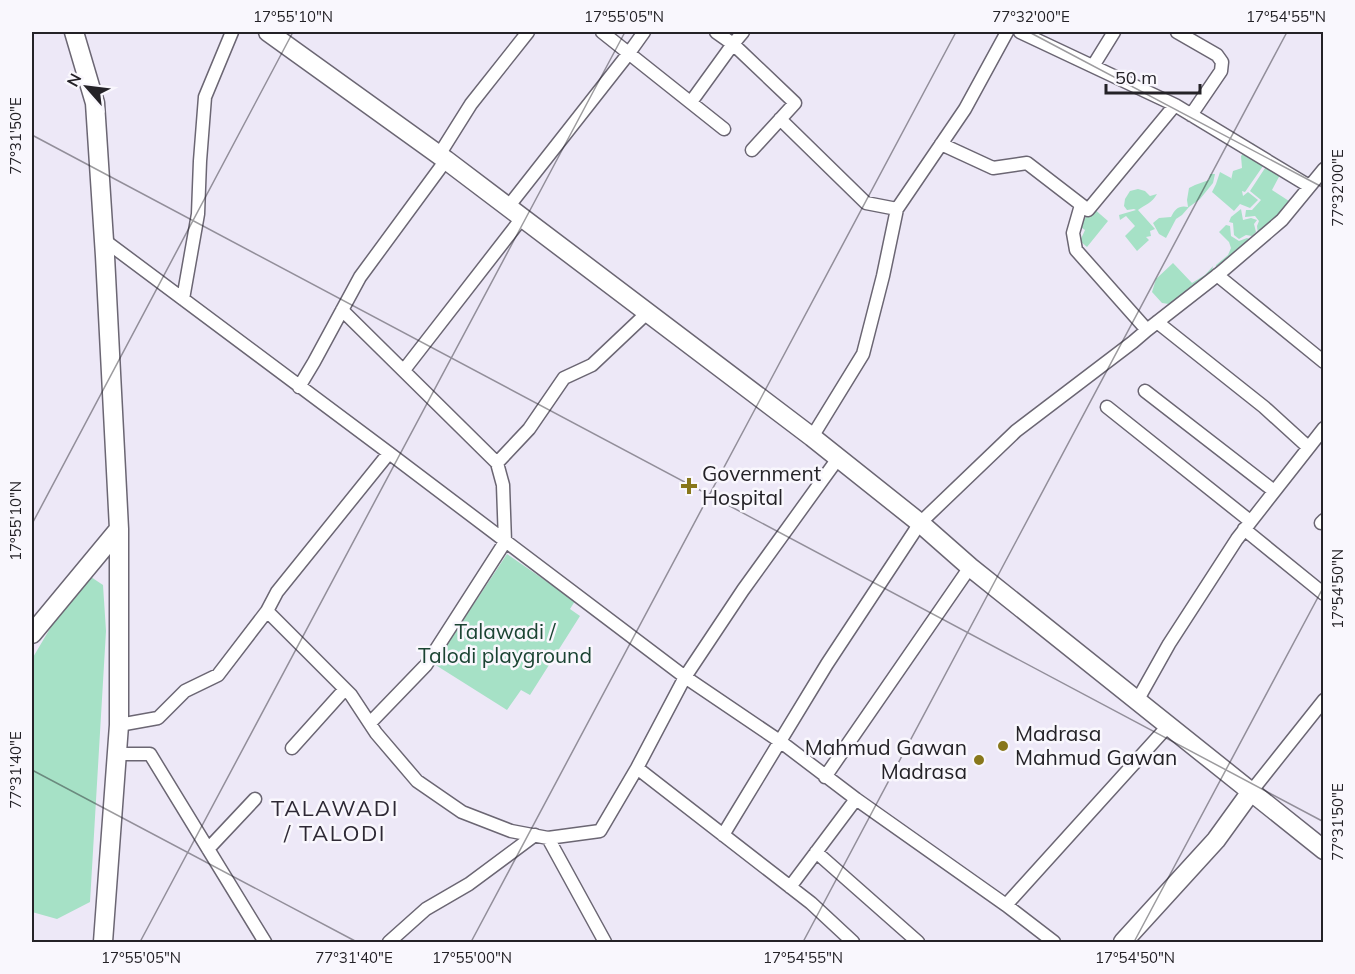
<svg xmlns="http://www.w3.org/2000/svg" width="1355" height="974" viewBox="0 0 1355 974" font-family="Mulish,sans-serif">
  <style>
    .green { fill: #a6e1c6 }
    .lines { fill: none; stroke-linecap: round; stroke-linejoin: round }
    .street-casing { stroke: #6b6673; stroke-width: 15 }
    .secondary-casing { stroke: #6b6673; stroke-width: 21 }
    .street { stroke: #fff; stroke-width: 12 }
    .secondary { stroke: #fff; stroke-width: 18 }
    .ticks { fill: none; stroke: #242227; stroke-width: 1.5; stroke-opacity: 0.45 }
    .poi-dot { fill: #88771b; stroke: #f9f7fd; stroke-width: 2 }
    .labels { text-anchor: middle; stroke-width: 5; stroke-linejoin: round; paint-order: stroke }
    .poi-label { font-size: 21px; fill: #242227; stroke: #f9f7fd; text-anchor: start }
    .park-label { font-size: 21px; fill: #1b4433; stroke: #f9f7fd }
    .neighbourhood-label { font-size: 22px; letter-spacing: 1.5px; fill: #2e2935; stroke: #f9f7fd }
    .neatline { fill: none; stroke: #242227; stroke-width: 2 }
    .ticks-label { font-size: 15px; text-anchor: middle; fill: #242227 }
  </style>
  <rect width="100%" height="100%" fill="#ede8f7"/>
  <!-- green -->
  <path class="green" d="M1253,143L1259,150L1270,156L1245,192L1242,191L1243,196L1248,192L1258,200L1250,208L1240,204L1234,211L1212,192L1216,184L1220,172L1231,178V180L1233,171L1242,168L1241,156Z
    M1267,165L1281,173L1272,190L1289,201L1276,221L1215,271L1216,265L1228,255L1231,248L1229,242L1219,232L1226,225L1230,226L1231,236L1239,241L1247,238L1252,240L1258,234L1257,226L1259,221L1255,216L1245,217L1246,210H1252L1261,200L1250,191Z
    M1210,174H1215L1213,183L1200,199L1189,207L1182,215L1176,219L1166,238L1159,234L1153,223L1159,218L1171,217C1175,209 1179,205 1188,207L1187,200L1189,188L1195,185L1209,180Z
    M1138,189L1145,191L1150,196L1157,194C1152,203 1146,204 1138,210L1155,229L1150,231L1151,236L1146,237L1149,240L1137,251L1125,236L1135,226L1126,216L1120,220L1119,215L1136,210L1134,209L1127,210L1124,206L1125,199L1130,191Z
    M1093,208L1108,221L1087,247L1080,241L1085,230L1079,226Z
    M1241,209L1243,220L1251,218L1257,220L1254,224L1256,232L1252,236L1246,235L1239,239L1234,235L1233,223L1229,222L1231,217Z
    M1173,263L1192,283L1205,275L1213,266L1211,274L1169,304L1162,303L1152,292L1156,279Z
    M507,554L575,601L570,609L580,616L530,695L521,690L507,710L434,664Z
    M91,577L103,585L106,631L90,902L57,919L32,912V659L65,603Z"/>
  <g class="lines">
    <!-- street casing -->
    <g class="street-casing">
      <path id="street" d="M602,32L724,129
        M716,32L733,44L743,32
        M1020,32L1175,105L1309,186
        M1177,32L1217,55L1222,62L1221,71L1191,115
        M1093,66L1114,32
        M691,102L733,44L795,103L752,150
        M780,119L866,203L897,209
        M941,144L993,168L1027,163L1088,210L1175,105
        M439,155L471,104L528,32
        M1081,205L1073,233L1076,250L1147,330
        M508,207L629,53L644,32
        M104,240L389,453L685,677L781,742L856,799L1006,905L1168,726
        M1217,275L1324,362
        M183,299L198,214L200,161L205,97L232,32
        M342,310L497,463L529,429L564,378L592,365L647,313
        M1157,322L1264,407L1308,447
        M404,370L522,218
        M299,387L314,362L360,277L446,160
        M1145,391L1274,491
        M1107,407L1250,521
        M812,437L863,354L883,276L897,209L965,109L1007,32
        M1321,523L1324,520
        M1244,529L1324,594
        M267,611L351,695L376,733L417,781L462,812L511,831L548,838L600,831L637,768L685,677L743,590L839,457
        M1137,701L1169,644L1237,539L1324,428
        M370,723L426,665L505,542L503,485L497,463
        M119,725L158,718L185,691L218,675L267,611L277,592L389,453
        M292,748L345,689
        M117,754H150L265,942
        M637,768L811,903L853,942
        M825,777L970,567
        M1250,793L1324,700
        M723,835L827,664L920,523L1016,431L1133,342L1147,330L1220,273L1282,220L1324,169
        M548,838L605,942
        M208,849L255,799
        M816,852L918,942
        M790,887L856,799
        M1006,905L1054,942
        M389,942L426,909L469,884L535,835"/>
    </g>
    <!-- secondary casing -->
    <g class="secondary-casing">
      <path id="secondary" d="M74,32L95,103L105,256L119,529V725L103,942
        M268,32L446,160L812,437L920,523L970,567L1324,850
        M32,634L119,529
        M1123,942L1216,840L1250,793"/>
    </g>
    <!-- street -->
    <use href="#street" class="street"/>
    <!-- secondary -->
    <use href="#secondary" class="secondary"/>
  </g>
  <!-- ticks -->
  <path class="ticks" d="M1029,32L1324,188M32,135L1324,822M32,524L293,32M32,770L357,942M140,942L625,32M471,942L956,32M803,942L1287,32M1134,942L1324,586"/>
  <!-- markers -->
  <g class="poi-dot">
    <path d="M686 477h6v6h6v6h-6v6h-6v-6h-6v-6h6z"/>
    <circle cx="1003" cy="746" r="6"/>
    <circle cx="979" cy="760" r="6"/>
  </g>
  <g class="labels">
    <!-- poi labels -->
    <g class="poi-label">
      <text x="702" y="481">Government<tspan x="702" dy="24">Hospital</tspan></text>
      <text x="1015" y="741">Madrasa<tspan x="1015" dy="24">Mahmud Gawan</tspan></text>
      <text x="967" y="755" text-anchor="end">Mahmud Gawan<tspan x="967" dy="24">Madrasa</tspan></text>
    </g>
    <!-- park labels -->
    <g class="park-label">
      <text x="505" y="639">Talawadi /<tspan x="505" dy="24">Talodi playground</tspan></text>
    </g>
    <!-- neighbourhood labels -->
    <g class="neighbourhood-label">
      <text x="335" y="816">TALAWADI<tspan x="335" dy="25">/ TALODI</tspan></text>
    </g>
  </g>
  <!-- border -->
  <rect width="1355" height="974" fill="none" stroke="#f9f7fd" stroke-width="66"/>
  <!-- north arrow -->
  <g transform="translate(87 87) rotate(298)" stroke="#f9f7fd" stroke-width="4.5" paint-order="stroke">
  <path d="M0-4.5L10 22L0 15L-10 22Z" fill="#242227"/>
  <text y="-9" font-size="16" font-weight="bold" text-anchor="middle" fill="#242227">N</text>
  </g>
  <!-- scale -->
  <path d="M1106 84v9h94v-9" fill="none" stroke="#242227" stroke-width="3"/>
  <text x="1115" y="84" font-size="18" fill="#242227" stroke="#f9f7fd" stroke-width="4.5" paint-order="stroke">50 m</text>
  <rect x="33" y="33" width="1289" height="908" class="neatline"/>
  <g class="ticks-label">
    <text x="293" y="22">17°55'10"N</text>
    <text x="624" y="22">17°55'05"N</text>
    <text x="1031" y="22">77°32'00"E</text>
    <text x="1286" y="22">17°54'55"N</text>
    <text transform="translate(16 136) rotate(-90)" y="5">77°31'50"E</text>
    <text transform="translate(1338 188) rotate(-90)" y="5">77°32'00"E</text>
    <text transform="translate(16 521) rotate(-90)" y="5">17°55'10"N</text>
    <text transform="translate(1338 589) rotate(-90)" y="5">17°54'50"N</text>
    <text transform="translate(16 770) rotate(-90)" y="5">77°31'40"E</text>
    <text transform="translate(1338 822) rotate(-90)" y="5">77°31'50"E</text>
    <text x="141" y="963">17°55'05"N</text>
    <text x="354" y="963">77°31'40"E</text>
    <text x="472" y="963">17°55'00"N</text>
    <text x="803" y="963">17°54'55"N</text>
    <text x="1135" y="963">17°54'50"N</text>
  </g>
</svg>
